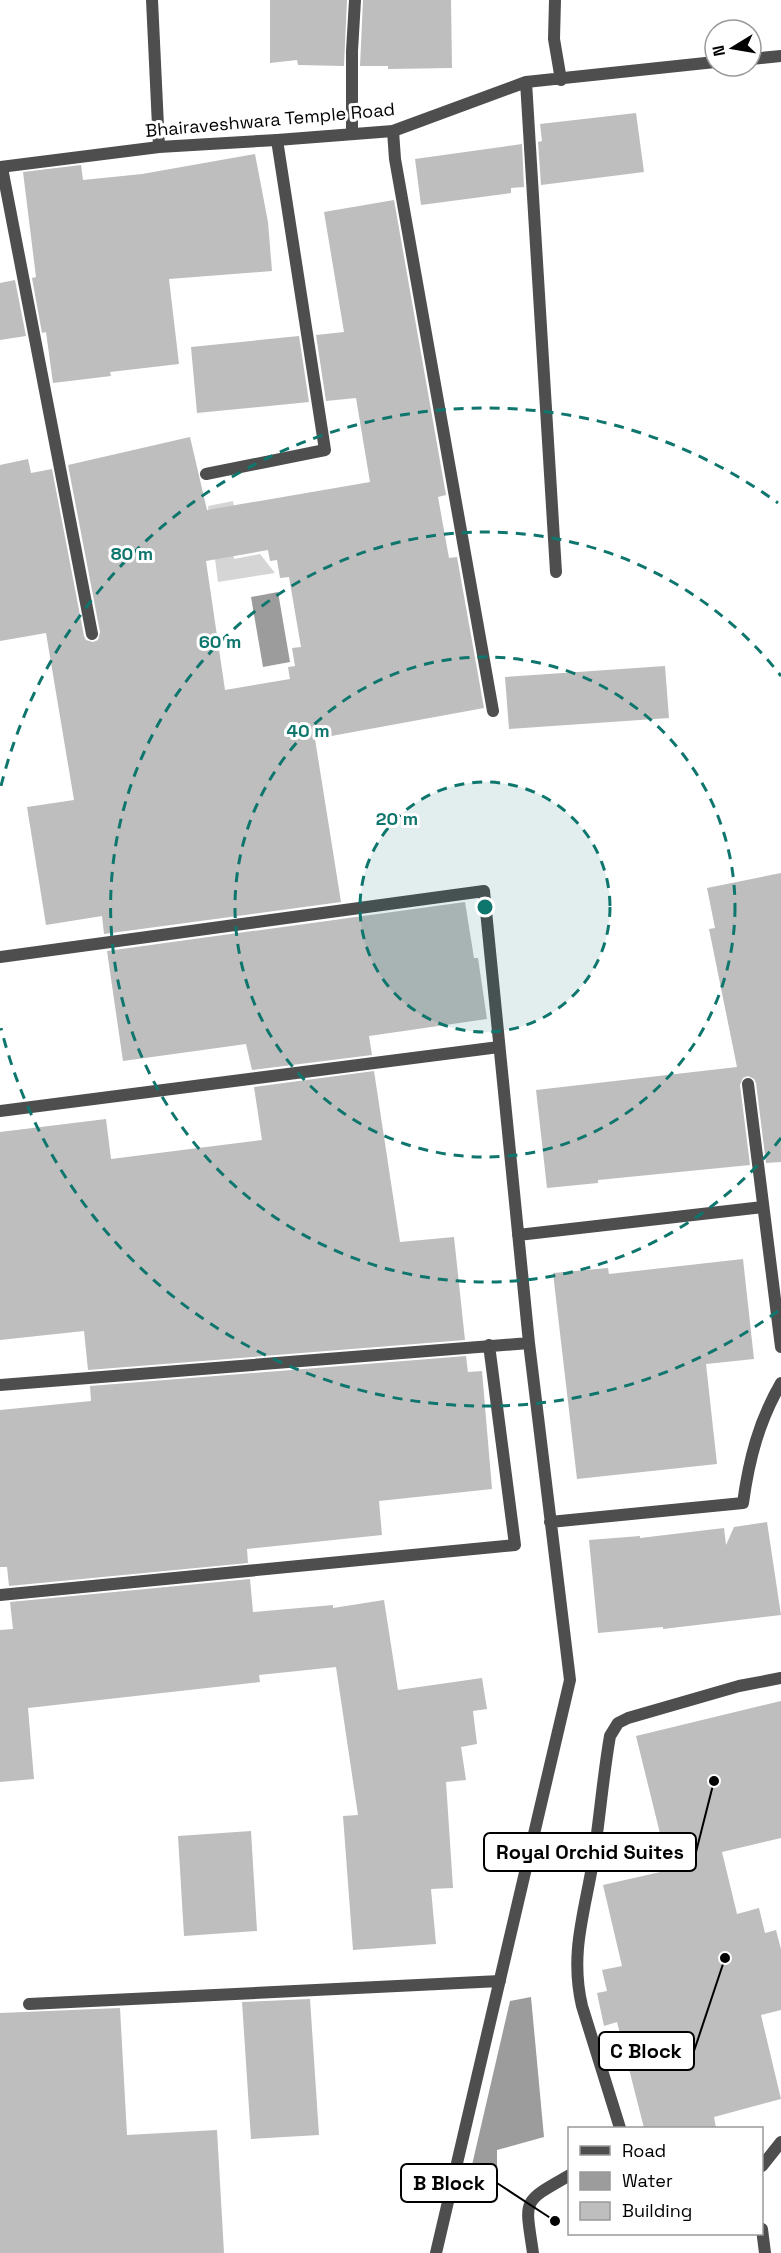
<svg xmlns="http://www.w3.org/2000/svg" width="781" height="2253" viewBox="0 0 781 2253" font-family="'Space Grotesk',sans-serif">
  <style>
    .green { fill: #d5d5d5 }
    .water { fill: #9c9c9c }
    .building { fill: #bebebe; fill-rule: evenodd }
    .lines { fill: none; stroke-linecap: round; stroke-linejoin: round }
    .service { stroke: #4e4e4e; stroke-width: 12 }
    .minor { stroke: #4e4e4e; stroke-width: 12 }
    .ring { fill: none; stroke: #0f766e; stroke-width: 3; stroke-dasharray: 10 8 }
    .labels { text-anchor: middle; stroke-width: 6; stroke-linejoin: round; paint-order: stroke }
    .street-label { font-size: 18px; fill: #000; stroke: #fff }
    .centre { fill: #0f766e; stroke: #fff; stroke-width: 3 }
    .ring-label { font-size: 18px; text-anchor: middle; font-weight: bold; fill: #0f766e; stroke: #fff; stroke-width: 6; stroke-linejoin: round; paint-order: stroke }
    .leader { fill: none; stroke: #000; stroke-width: 2 }
    .callout-dot { fill: #000; stroke: #fff; stroke-width: 2 }
    .callout { fill: #fff; stroke: #000; stroke-width: 2 }
    .callout-label { font-size: 20px; text-anchor: middle; font-weight: bold; fill: #000 }
  </style>
  <rect width="100%" height="100%" fill="#fff"/>
  <!-- green -->
  <path class="green" d="M233,501L238,529L231,531L234,559L260,554L275,573L218,582L208,506Z"/>
  <!-- water -->
  <path class="water" d="M278,592L290,662L263,667L251,597Z
    M531,1997L544,2137L497,2150V2168L469,2178L510,2001Z"/>
  <!-- building -->
  <path class="building" d="M270,0H347L344,66L298,65L297,60L270,63Z
    M363,0H451L452,68L388,69V66H360Z
    M636,113L644,172L541,185L538,142L542,141L540,124Z
    M522,144L524,187L511,188V193L421,205L415,159Z
    M255,154L268,222L272,271L169,279L179,364L110,372L111,376L53,383L46,332L42,333L32,278L36,277L23,172L81,165L83,180L142,174Z
    M394,200L446,495L438,497L449,558L457,557L484,708L315,739L341,902L104,934L102,916L46,925L27,807L74,800L46,633L0,641V465L28,459L31,473L52,469L84,636L86,640L93,642L98,640L100,632L68,465L190,437L207,510L370,482L356,398L326,401L316,335L344,332L324,212ZM268,550L270,561L277,560L280,578L289,577L301,647L292,648L295,666L288,667L290,679L225,690L206,561Z
    M15,280L26,336L0,340V283Z
    M299,336L309,402L197,413L191,347Z
    M665,666L669,718L509,729L505,677Z
    M781,873V1162L766,1163L756,1083L754,1079L748,1076L743,1078L740,1085L750,1165L598,1180V1183L547,1188L536,1090L737,1067L709,929L715,928L707,888Z
    M465,902L474,958H478L487,1019L369,1036L372,1055L252,1070L246,1044L123,1061L107,951Z
    M374,1071L400,1242L454,1237L465,1340L88,1370L84,1331L0,1340V1132L106,1119L111,1159L262,1140L254,1087Z
    M743,1259L754,1359L706,1364L717,1464L577,1479L553,1273L608,1268L609,1274Z
    M466,1356L468,1372L482,1371L492,1489L379,1501L382,1535L247,1549L248,1563L9,1586L7,1567H0V1410L91,1401L90,1386Z
    M767,1522L781,1615L663,1629V1627L598,1633L589,1540L640,1536V1538L724,1528L726,1545L734,1527Z
    M250,1579L253,1612L333,1605V1608L384,1600L398,1690L482,1678L487,1709L473,1711L477,1744L461,1747L466,1780L446,1782L453,1888L431,1889L436,1944L353,1950L343,1816L358,1815L336,1667L259,1675L260,1682L28,1708L34,1779L0,1782V1630L13,1629L10,1602Z
    M781,1701V1838L722,1852L737,1914L759,1908L765,1933L776,1930L781,1949V2010L761,2015L781,2099L714,2117L716,2128H644L617,2022L604,2026L597,1993L607,1991L602,1970L622,1966L603,1885L669,1870L636,1736Z
    M251,1831L257,1931L184,1936L178,1836Z
    M310,1999L319,2135L251,2139L242,2002Z
    M120,2008L127,2135L217,2130L224,2253H0V2013Z"/>
  <g class="lines">
    <!-- service -->
    <path class="service" d="M393,131L395,159L493,711
      M352,133V51L355,0
      M206,474L325,450L277,140"/>
    <!-- minor -->
    <path class="minor" d="M152,0L159,147
      M555,0L554,39L561,80
      M751,59L781,56
      M526,82L556,572
      M0,167L159,147L277,140L393,131L526,82L715,62
      M2,168L92,634
      M0,957L484,891L529,1343L570,1680L436,2253
      M748,1084L781,1347
      M0,1111L499,1047
      M518,1235L763,1207
      M0,1385L529,1343
      M550,1522L743,1503C749,1459 759,1421 781,1383
      M0,1595L515,1545L489,1345
      M29,2004L500,1981
      M620,2128L582,2006C569,1951 586,1909 594,1855C600,1816 603,1776 610,1736L618,1723L628,1718L739,1686L781,1678
      M762,2166L781,2142
      M762,2229L765,2253
      M533,2253C525,2198 521,2203 570,2175"/>
  </g>
  <!-- distance rings -->
  <circle cx="485" cy="907" r="125" fill="#0f766e" fill-opacity=".12"/>
  <g class="ring">
    <circle cx="485" cy="907" r="125"/>
    <circle cx="485" cy="907" r="250"/>
    <path d="M781 1138A375 375 0 1 1 781 676"/>
    <path d="M778 1311A499 499 0 0 1 1 1028M1 786A499 499 0 0 1 778 503"/>
  </g>
  <g class="labels">
    <!-- street labels -->
    <g class="street-label">
      <text transform="translate(270 120) rotate(-5)" y="6">Bhairaveshwara Temple Road</text>
    </g>
  </g>
  <circle cx="485" cy="907" r="9" class="centre"/>
  <g class="ring-label">
    <text x="132" y="560">80 m</text>
    <text x="220" y="648">60 m</text>
    <text x="308" y="737">40 m</text>
    <text x="397" y="825">20 m</text>
  </g>
  <!-- callouts -->
  <path class="leader" d="M714 1781L696 1852M725 1958L694 2051M555 2221L497 2183"/>
  <g class="callout-dot">
    <circle cx="714" cy="1781" r="6"/>
    <circle cx="725" cy="1958" r="6"/>
    <circle cx="555" cy="2221" r="6"/>
  </g>
  <g class="callout">
    <rect x="484" y="1833" width="212" height="38" rx="6"/>
    <rect x="599" y="2032" width="95" height="38" rx="6"/>
    <rect x="401" y="2164" width="96" height="38" rx="6"/>
  </g>
  <g class="callout-label">
    <text x="590" y="1859">Royal Orchid Suites</text>
    <text x="646" y="2058">C Block</text>
    <text x="449" y="2190">B Block</text>
  </g>
  <!-- legend -->
  <rect x="568" y="2127" width="195" height="108" fill="#ffffff" stroke="#999999" stroke-width="1.5"/>
  <rect x="580" y="2146" width="30" height="9" fill="#4e4e4e" stroke="#999999" stroke-width="1.5"/>
  <text x="622" y="2157" font-size="18" fill="#000000">Road</text>
  <rect x="580" y="2172" width="30" height="18" fill="#9c9c9c" stroke="#999999" stroke-width="1.5"/>
  <text x="622" y="2187" font-size="18" fill="#000000">Water</text>
  <rect x="580" y="2202" width="30" height="18" fill="#bebebe" stroke="#999999" stroke-width="1.5"/>
  <text x="622" y="2217" font-size="18" fill="#000000">Building</text>
  <!-- north arrow -->
  <g transform="translate(733 48) rotate(259)"><circle r="28" fill="#ffffff" stroke="#999999" stroke-width="1.5"/>
  <path d="M0-4.5L10 22L0 15L-10 22Z" fill="#000000"/>
  <text y="-9" font-size="16" font-weight="bold" text-anchor="middle" fill="#000000">N</text>
  </g>
</svg>
